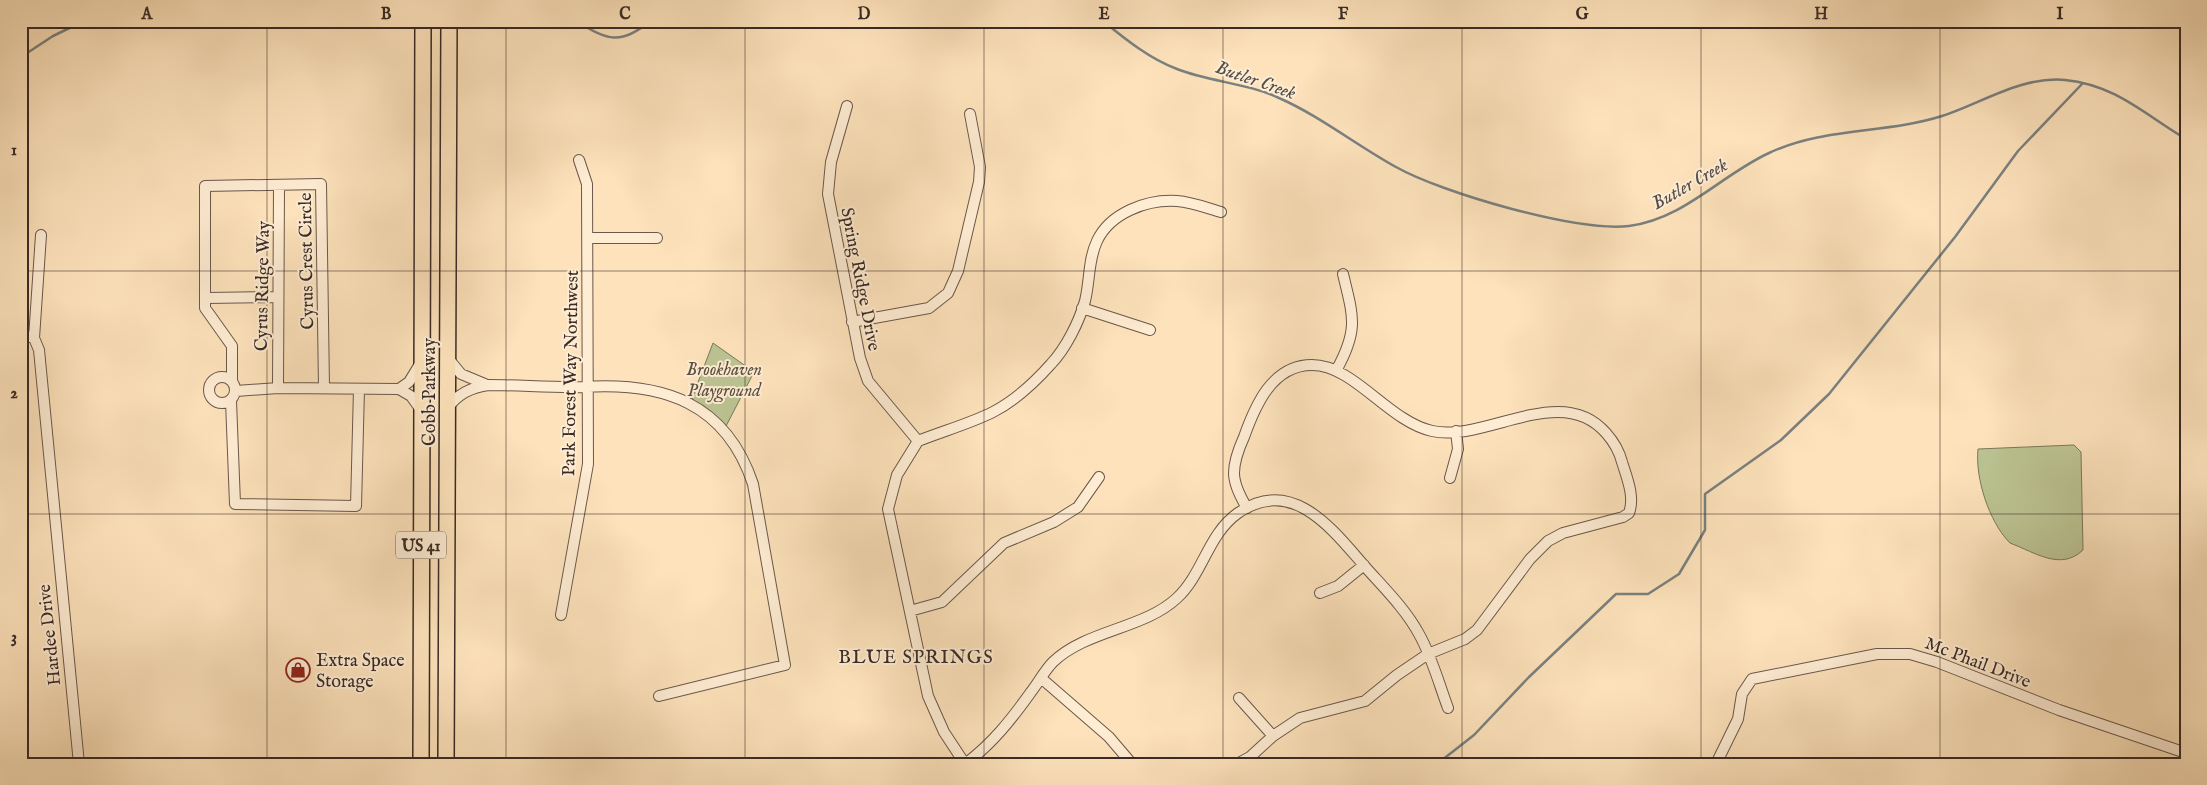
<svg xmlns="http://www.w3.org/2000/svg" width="2207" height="785" viewBox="0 0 2207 785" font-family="'IM FELL English',serif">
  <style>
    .green { fill: #bcc493; stroke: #7a775c }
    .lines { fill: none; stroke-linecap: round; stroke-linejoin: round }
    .stream { stroke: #7a8080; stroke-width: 2.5 }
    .minor-casing { stroke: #6a584a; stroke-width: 12 }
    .primary-casing { stroke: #392a25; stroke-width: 18 }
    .minor { stroke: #feecd3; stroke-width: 10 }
    .primary { stroke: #fde2bb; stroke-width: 15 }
    .grid { fill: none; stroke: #392a25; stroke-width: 1; stroke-opacity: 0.55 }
    .labels { text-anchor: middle; stroke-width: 4; stroke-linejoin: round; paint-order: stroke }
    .shield { fill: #feecd3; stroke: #746459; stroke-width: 1 }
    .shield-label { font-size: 16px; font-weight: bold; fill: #392a25 }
    .street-label { font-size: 18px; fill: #392a25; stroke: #feecd3 }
    .park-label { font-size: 18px; font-style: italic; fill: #5a5040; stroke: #feecd3 }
    .poi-label { font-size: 18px; fill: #392a25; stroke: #feecd3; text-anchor: start }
    .water-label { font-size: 19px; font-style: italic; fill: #544e4b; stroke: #feecd3 }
    .neighbourhood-label { font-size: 19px; letter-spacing: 1px; fill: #392a25; stroke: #feecd3 }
    .neatline { fill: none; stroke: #392a25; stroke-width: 2 }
    .grid-label { font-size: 16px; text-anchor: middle; font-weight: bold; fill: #392a25 }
  </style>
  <rect width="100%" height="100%" fill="#fde2bb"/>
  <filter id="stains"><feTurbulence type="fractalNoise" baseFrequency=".004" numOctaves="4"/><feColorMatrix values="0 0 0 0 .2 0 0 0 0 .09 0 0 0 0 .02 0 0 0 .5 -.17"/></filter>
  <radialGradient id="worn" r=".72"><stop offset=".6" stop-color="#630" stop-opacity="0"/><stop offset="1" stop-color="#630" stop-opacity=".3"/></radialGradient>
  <!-- green -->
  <path class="green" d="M713,343L754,372L724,430L692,398Z
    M2074,445L2081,452L2083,550C2061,571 2036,553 2010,543C1989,522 1975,478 1978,449Z"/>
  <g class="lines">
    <!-- stream -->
    <path class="stream" d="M577,21C606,41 622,45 650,21
      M1103,21C1125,39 1150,59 1177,69C1210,82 1247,83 1279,98C1320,116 1356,145 1396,167C1442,193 1577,232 1629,226C1684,219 1721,175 1769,153C1824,127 1885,134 1942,116C1982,103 2021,76 2065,80C2116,85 2145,115 2186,139
      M21,57L53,36L84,21
      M1437,764L1474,735L1529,677L1616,594H1648L1679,574L1705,530V494L1781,440L1829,394L1955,237L2018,151L2082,84"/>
    <!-- minor casing -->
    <g class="minor-casing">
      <path id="minor" d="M847,106L831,162L828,194L860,358L868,381L918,441
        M41,235L34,338L39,350L79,764
        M588,238H657
        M207,298L278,297
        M1082,308L1150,330
        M852,322L929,308L948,293L958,271L979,182L980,167L970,114
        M21,339L31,336L34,338
        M447,357L461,374L485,384
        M1337,369C1359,329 1353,316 1343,274
        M209 390a13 13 0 1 1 26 0a13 13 0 1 1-26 0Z
        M232,380V346L205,308V186L321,184L324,388
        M278,388L279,185
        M399,389L409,382L420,364
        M236,391L278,388L399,389L411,396L421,410
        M231,401L235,504L356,506L359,389
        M447,409C457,394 471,387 489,385C520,385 553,388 584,387C664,382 726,403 753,484L785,665L659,696
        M918,441C943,431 969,424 993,412C1014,401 1035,382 1051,364C1066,348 1079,322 1085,301C1090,281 1088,260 1097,241C1110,213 1147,199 1177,201C1192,202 1207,208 1221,212
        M918,441L897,475L888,509L928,696L944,732L965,764
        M1450,478L1458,449L1456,431
        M1320,593L1338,586L1364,565
        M910,611L942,602L1004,543L1054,522L1078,507L1099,477
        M561,615L588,464L587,184L579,160
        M1041,678L1109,737L1132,764
        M1239,698L1273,736
        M21,761L31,764
        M965,764C992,744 1011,720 1031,692C1038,683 1045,670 1053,662C1086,630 1144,629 1177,598C1203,574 1208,534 1238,513C1294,474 1335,533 1368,570C1386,590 1406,610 1419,634C1432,657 1439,684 1448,708
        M1237,764L1250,757L1273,736L1300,718L1365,701L1397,675L1428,654L1465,639L1477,630L1530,559L1548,541L1563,533L1623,517L1629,513C1635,497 1627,478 1622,462C1619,450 1614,442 1606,433C1561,381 1485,443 1432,431C1388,421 1354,365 1312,365C1272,365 1255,406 1244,437C1239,448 1234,460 1234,473C1234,485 1241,498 1247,508
        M1716,764L1738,719L1742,694L1752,679L1877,654H1910L1937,662L2059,710L2186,753"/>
    </g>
    <!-- primary casing -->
    <g class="primary-casing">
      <path id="primary" d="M421,764L423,21
        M446,764L449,21"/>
    </g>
    <!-- minor -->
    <use href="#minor" class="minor"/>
    <!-- primary -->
    <use href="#primary" class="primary"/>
  </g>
  <!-- grid -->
  <path class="grid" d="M267,21V764M506,21V764M745,21V764M984,21V764M1223,21V764M1462,21V764M1701,21V764M1940,21V764M21,271H2186M21,514H2186"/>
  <!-- icons -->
  <defs>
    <g id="shop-ring" transform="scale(1.25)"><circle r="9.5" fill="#feecd3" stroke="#8f2418" stroke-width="1.5"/><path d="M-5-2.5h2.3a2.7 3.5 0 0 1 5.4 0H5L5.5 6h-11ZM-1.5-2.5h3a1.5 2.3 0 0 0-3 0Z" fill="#8f2418"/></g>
  </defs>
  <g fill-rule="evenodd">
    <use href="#shop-ring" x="298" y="670"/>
  </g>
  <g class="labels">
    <!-- shield labels -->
    <rect class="shield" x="396" y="531.5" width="50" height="27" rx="4"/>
    <g class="shield-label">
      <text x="421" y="551">US 41</text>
    </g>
    <!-- street labels -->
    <g class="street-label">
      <text transform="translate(306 261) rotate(-91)" y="6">Cyrus Crest Circle</text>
      <text transform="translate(861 279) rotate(79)" y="6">Spring Ridge Drive</text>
      <text transform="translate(262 286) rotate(-89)" y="6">Cyrus Ridge Way</text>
      <text transform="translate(570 373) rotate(-89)" y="6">Park Forest Way Northwest</text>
      <text transform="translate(429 392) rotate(-90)" y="6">Cobb Parkway</text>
      <text transform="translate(49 635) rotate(-96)" y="6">Hardee Drive</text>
      <text transform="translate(1978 662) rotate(21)" y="6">Mc Phail Drive</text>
    </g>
    <!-- park labels -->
    <g class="park-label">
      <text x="724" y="375">Brookhaven<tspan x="724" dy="21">Playground</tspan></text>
    </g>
    <!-- poi labels -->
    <g class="poi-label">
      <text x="316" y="666">Extra Space<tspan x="316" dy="21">Storage</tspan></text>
    </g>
    <!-- water labels -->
    <g class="water-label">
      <text transform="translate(1256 79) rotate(19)" y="7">Butler Creek</text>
      <text transform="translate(1689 183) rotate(-30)" y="7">Butler Creek</text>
    </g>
    <!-- neighbourhood labels -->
    <g class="neighbourhood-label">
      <text x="916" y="663">BLUE SPRINGS</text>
    </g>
  </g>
  <!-- margin -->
  <rect width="2207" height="785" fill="none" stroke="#fde2bb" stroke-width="55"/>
  <rect x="28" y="28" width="2152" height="730" class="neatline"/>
  <g class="grid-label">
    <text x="147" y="19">A</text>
    <text x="386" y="19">B</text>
    <text x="625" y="19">C</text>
    <text x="864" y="19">D</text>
    <text x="1104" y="19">E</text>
    <text x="1343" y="19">F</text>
    <text x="1582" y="19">G</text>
    <text x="1821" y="19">H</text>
    <text x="2060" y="19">I</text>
    <text x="14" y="155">1</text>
    <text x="14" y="398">2</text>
    <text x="14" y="642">3</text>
  </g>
  <rect width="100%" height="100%" filter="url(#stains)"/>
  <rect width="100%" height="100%" fill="url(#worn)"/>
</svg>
